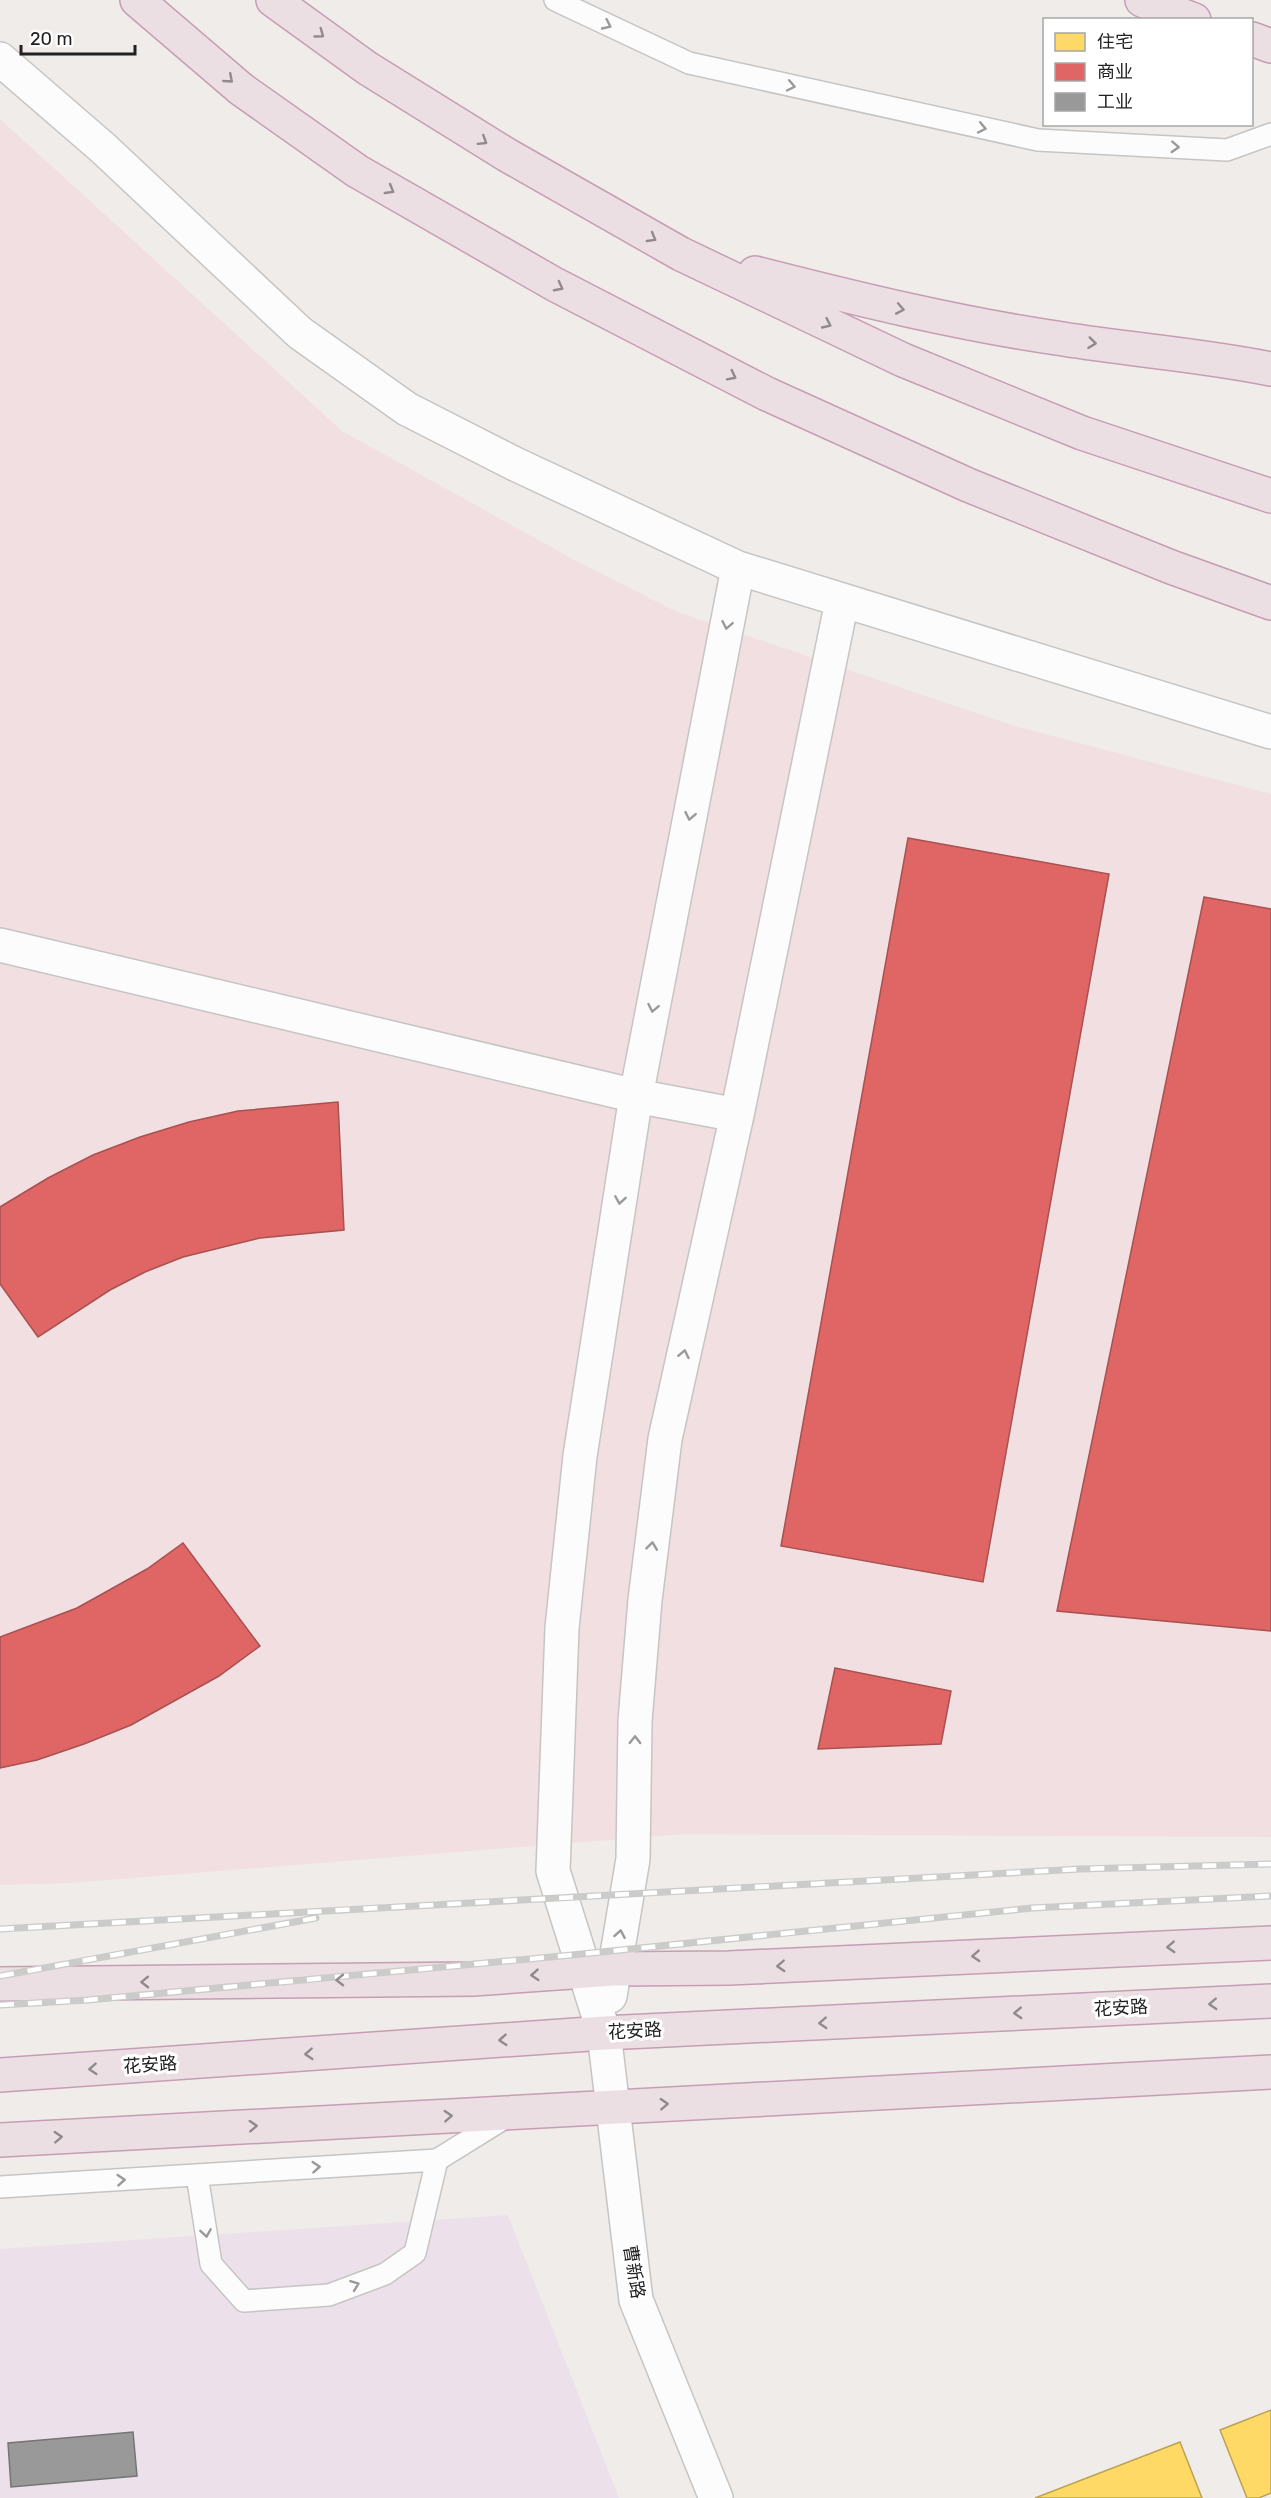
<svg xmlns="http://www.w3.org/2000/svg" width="1271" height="2498" viewBox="0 0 1271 2498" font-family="Rubik,'Noto Sans SC',sans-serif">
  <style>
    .commercial { fill: #f2dfe1 }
    .industrial { fill: #ece1ea }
    .homes { fill: #ffd966; stroke: #bca251; stroke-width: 1.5 }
    .shops { fill: #e06666; stroke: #a75151; stroke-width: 1.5 }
    .industry { fill: #999; stroke: #757575; stroke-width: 1.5 }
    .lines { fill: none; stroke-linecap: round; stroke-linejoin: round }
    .lane-casing { stroke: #c6c5c4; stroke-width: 24 }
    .street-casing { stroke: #c6c5c4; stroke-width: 36 }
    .highway-casing { stroke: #c79db4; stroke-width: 36 }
    .lane { stroke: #fdfcfc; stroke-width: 21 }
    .street { stroke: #fdfcfc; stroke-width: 33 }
    .highway { stroke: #ecdfe4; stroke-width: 33 }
    .rail-casing { stroke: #cbcbca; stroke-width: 7 }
    .rail { stroke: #fff; stroke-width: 4.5; stroke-dasharray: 14; stroke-linecap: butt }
    .oneway { stroke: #9a9999 }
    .oneway2 { stroke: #918a8c }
    .labels { text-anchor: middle; stroke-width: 6; stroke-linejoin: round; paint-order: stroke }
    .street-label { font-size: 18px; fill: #212121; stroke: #fff }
  </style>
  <rect width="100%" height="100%" fill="#efece9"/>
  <!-- commercial -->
  <path class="commercial" d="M0,119L342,431L578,562L677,612L1015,726L1271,794V1837L684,1834L69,1883L0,1885Z"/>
  <!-- industrial -->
  <path class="industrial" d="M508,2215L619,2498H0V2249Z"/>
  <!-- homes -->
  <path class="homes" d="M1271,2410V2493L1259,2498H1247L1220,2430Z
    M1180,2442L1202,2498H1035Z"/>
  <!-- shops -->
  <path class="shops" d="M908,838L1109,874L983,1582L781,1546Z
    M1204,897L1271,909V1631L1057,1611Z
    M338,1102L344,1230L260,1238L183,1257L145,1272L110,1290L38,1337L0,1284V1207L48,1178L93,1155L140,1137L189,1122L238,1111Z
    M183,1543L260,1646L219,1676L131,1725L84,1744L37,1760L0,1768V1637L77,1608L147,1569Z
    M835,1668L951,1691L941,1744L818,1749Z"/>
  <!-- industry -->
  <path class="industry" d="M133,2432L137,2476L11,2487L8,2443Z"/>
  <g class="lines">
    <!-- lane casing -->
    <g class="lane-casing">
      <path id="lane" d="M555,0L689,63L1038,140L1227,150L1271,134
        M197,2175L211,2264L244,2301L329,2295L385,2274L415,2253L437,2160
        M0,2187L437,2160L508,2116"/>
    </g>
    <!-- street casing -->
    <g class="street-casing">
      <path id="street" d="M0,59L103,148L300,333L407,409L515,464L738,568L1271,732
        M0,945L636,1096L737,1115
        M610,1996L633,1859L635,1721L645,1600L665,1439L737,1115L842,601
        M716,2498L636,2300L604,2033L553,1871L562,1628L580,1456L636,1096L738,568"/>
    </g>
    <!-- highway casing -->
    <g class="highway-casing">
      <path id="highway" d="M137,0L241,89L357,171L554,284L767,394L968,485L1171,567L1271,603
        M273,0L367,68L507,155L681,254L903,360L1082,433L1271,496
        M1142,0L1194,20
        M1252,39L1271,46
        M755,273C857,299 959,324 1063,339C1132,350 1202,355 1271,369
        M0,1984L473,1979L614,1969L729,1968L1271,1943
        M0,2075L604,2033L1271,2001
        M0,2140L1271,2072"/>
    </g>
    <!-- lane -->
    <use href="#lane" class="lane"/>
    <!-- street -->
    <use href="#street" class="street"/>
    <!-- highway -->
    <use href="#highway" class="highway"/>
    <!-- rail casing -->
    <g class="rail-casing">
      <path id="rail" d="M0,1929L1080,1869L1271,1864
        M0,1976L316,1918
        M0,2005L88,2000L572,1955L1032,1908L1271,1896"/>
    </g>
    <!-- rail -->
    <use href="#rail" class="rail"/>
  </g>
  <!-- one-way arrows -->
  <defs><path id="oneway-chevron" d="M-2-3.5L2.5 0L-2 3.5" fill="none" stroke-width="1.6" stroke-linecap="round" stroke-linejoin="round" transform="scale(1.5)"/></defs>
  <g class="oneway">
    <use href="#oneway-chevron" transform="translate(607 25) rotate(25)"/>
    <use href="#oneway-chevron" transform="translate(791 86) rotate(12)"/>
    <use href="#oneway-chevron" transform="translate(982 128) rotate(12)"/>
    <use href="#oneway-chevron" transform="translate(1175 147) rotate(3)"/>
    <use href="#oneway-chevron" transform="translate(727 625) rotate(101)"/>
    <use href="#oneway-chevron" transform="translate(690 816) rotate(101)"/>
    <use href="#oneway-chevron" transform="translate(653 1008) rotate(101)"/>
    <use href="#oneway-chevron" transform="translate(620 1200) rotate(99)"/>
    <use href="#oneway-chevron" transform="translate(684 1354) rotate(-78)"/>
    <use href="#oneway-chevron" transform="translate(652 1546) rotate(-83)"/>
    <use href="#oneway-chevron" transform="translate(635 1740) rotate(-89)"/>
    <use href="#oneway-chevron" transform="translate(620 1934) rotate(-80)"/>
    <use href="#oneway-chevron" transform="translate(316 2167) rotate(-4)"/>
    <use href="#oneway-chevron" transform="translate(121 2180) rotate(-4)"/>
    <use href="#oneway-chevron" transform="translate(206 2233) rotate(81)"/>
    <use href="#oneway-chevron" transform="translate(355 2285) rotate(-20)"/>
  </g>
  <g class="oneway2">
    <use href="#oneway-chevron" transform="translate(320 34) rotate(36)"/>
    <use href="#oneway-chevron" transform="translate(229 79) rotate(41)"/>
    <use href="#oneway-chevron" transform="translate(483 141) rotate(32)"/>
    <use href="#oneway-chevron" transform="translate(390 190) rotate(30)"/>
    <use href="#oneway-chevron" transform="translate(652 238) rotate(30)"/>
    <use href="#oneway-chevron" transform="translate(559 287) rotate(28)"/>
    <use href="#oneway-chevron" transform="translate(900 309) rotate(11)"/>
    <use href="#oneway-chevron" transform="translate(827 324) rotate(25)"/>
    <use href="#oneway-chevron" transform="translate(1092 343) rotate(7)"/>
    <use href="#oneway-chevron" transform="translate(732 376) rotate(27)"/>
    <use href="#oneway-chevron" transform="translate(1171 1947) rotate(177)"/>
    <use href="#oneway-chevron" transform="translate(976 1956) rotate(177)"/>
    <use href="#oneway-chevron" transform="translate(781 1966) rotate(177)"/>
    <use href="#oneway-chevron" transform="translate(535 1975) rotate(176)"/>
    <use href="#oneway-chevron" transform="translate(340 1980) rotate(179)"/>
    <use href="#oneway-chevron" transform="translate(145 1982) rotate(179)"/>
    <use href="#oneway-chevron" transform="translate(1213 2004) rotate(177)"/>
    <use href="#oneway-chevron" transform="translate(1018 2013) rotate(177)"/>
    <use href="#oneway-chevron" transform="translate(823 2023) rotate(177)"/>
    <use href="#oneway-chevron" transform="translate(503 2040) rotate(176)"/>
    <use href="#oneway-chevron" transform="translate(309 2054) rotate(176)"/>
    <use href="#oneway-chevron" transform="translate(93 2069) rotate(176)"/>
    <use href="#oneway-chevron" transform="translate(664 2104) rotate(-3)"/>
    <use href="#oneway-chevron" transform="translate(448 2116) rotate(-3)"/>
    <use href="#oneway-chevron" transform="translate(253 2126) rotate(-3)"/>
    <use href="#oneway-chevron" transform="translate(58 2137) rotate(-3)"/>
  </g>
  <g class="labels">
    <!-- street labels -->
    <g class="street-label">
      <text transform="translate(1121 2008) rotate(-3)" y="6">花安路</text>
      <text transform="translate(635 2031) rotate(-3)" y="6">花安路</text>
      <text transform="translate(150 2065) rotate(-4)" y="6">花安路</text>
      <text transform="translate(634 2272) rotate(81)" y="6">曹新路</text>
    </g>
  </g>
  <!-- legend -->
  <rect x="1043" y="18" width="210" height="108" fill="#ffffff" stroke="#a6a6a6" stroke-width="1.5"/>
  <rect x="1055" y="33" width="30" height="18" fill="#ffd966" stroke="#a6a6a6" stroke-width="1.5"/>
  <text x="1097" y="48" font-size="18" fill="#212121">住宅</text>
  <rect x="1055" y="63" width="30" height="18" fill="#e06666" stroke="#a6a6a6" stroke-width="1.5"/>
  <text x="1097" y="78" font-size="18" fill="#212121">商业</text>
  <rect x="1055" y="93" width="30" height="18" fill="#999999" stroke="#a6a6a6" stroke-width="1.5"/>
  <text x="1097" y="108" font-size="18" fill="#212121">工业</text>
  <!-- scale -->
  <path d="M21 45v9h114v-9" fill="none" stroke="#212121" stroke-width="3"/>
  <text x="30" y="45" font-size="18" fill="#212121" stroke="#ffffff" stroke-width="4.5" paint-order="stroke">20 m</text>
</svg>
